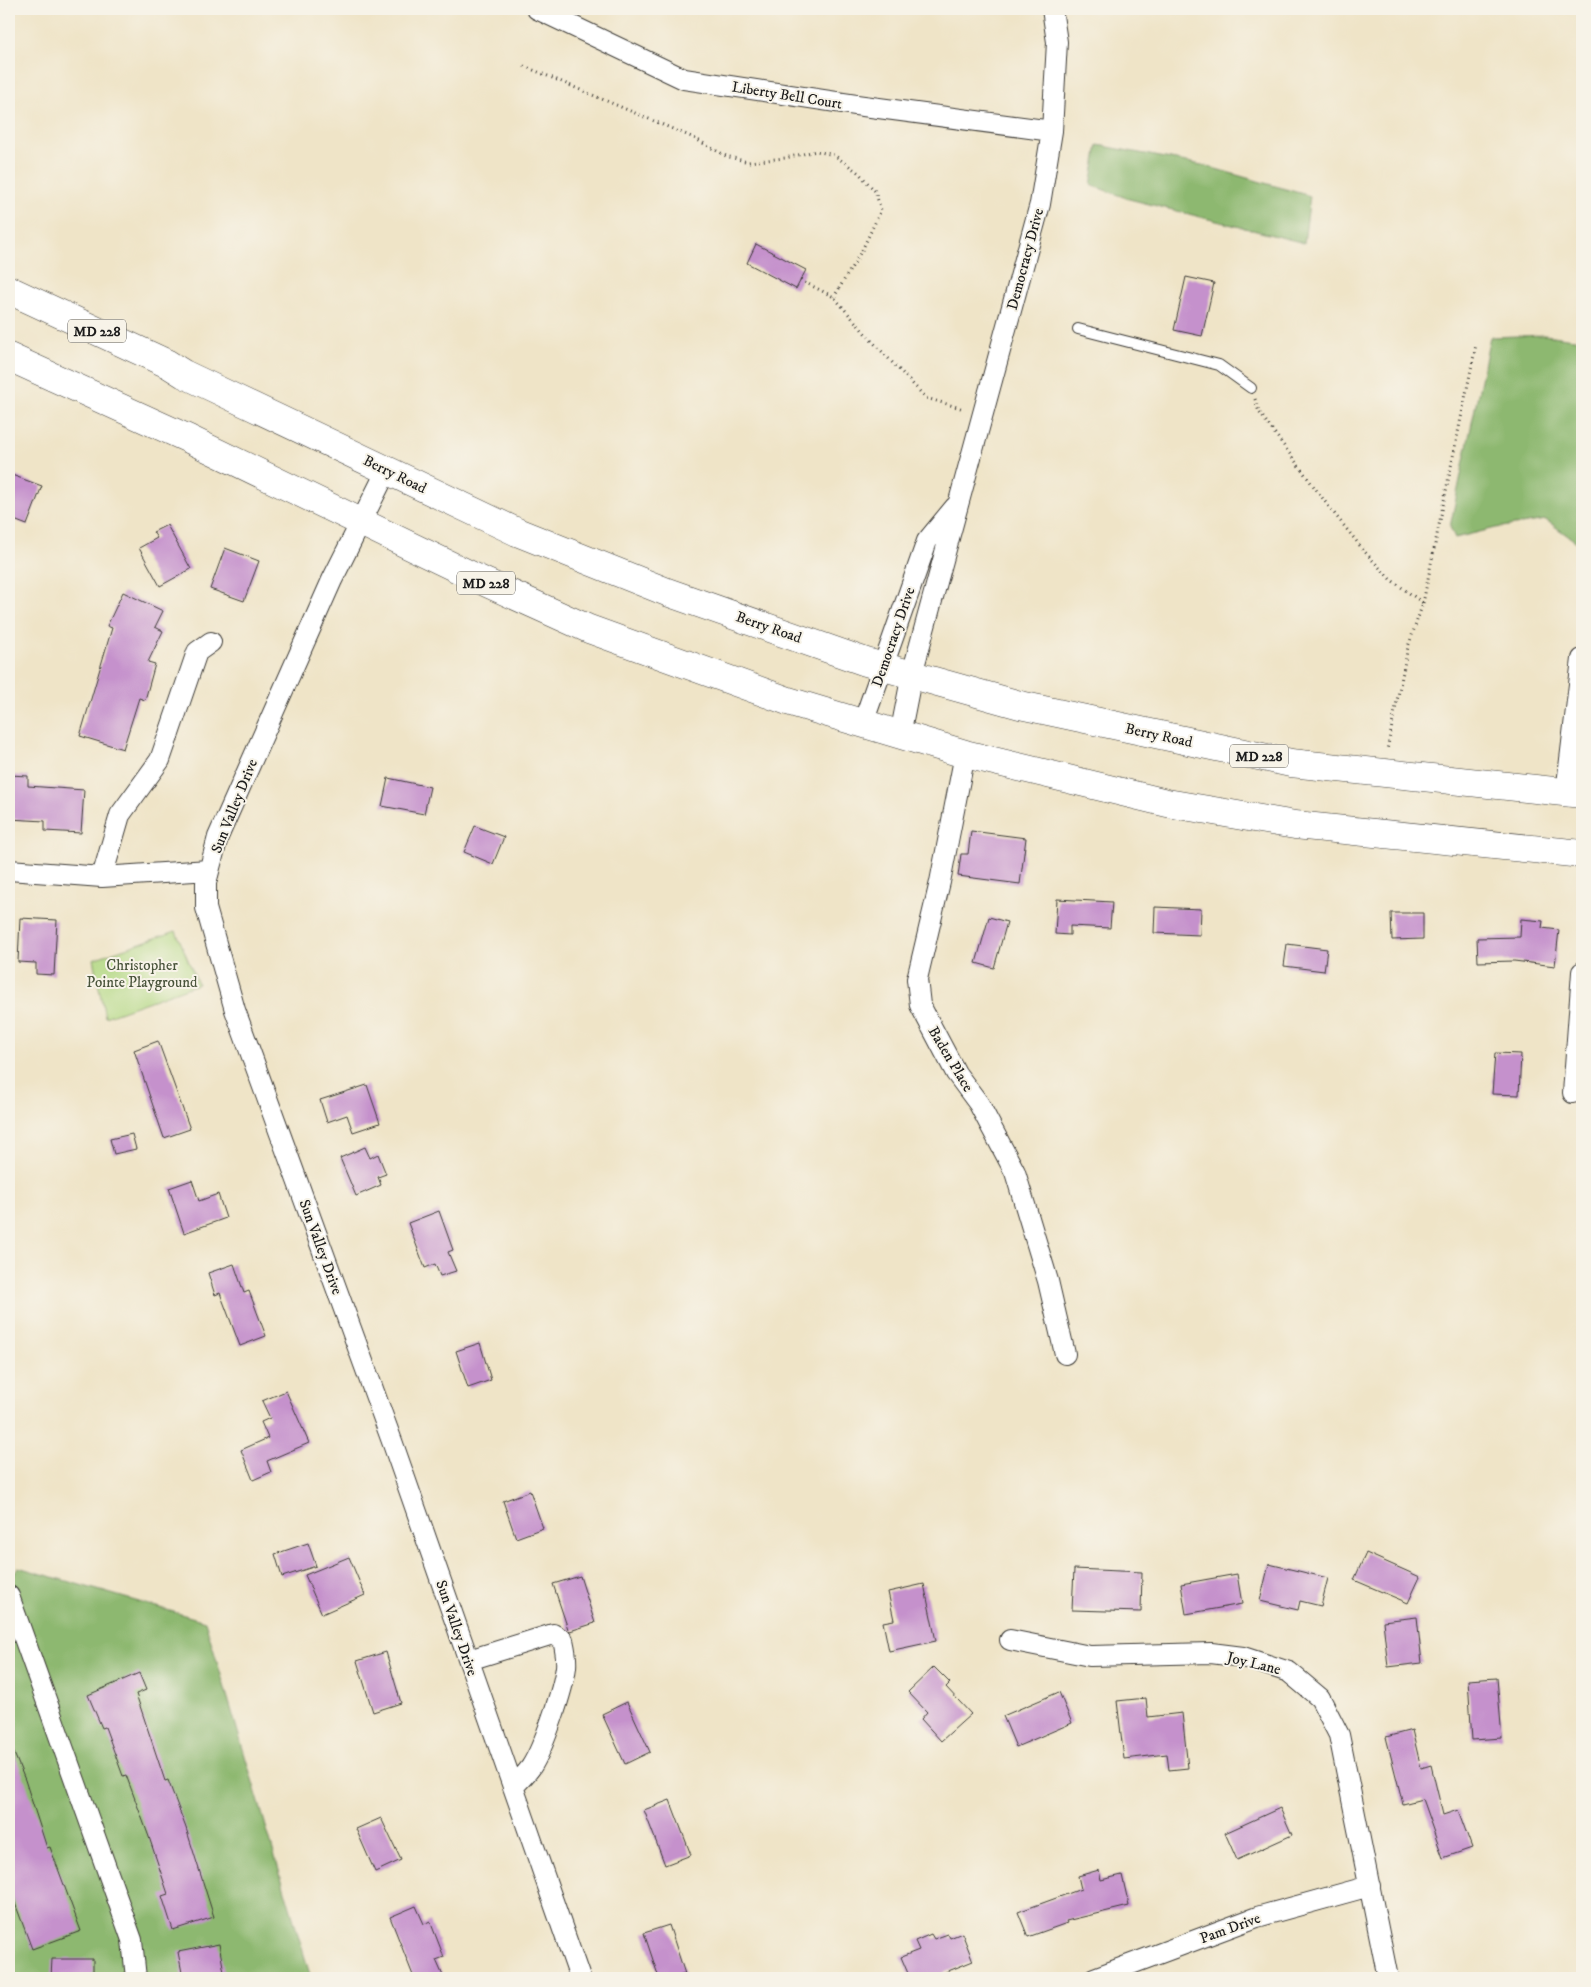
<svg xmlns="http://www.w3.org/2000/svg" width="1591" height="1987" viewBox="0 0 1591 1987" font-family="'IM FELL DW Pica',serif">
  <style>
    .green { fill: #b2d882; stroke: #677a4f }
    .forest { fill: #8db870; stroke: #546a46 }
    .building { fill: #c591cc }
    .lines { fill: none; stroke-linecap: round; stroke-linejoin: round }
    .lane-casing { stroke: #3c3a36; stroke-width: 12 }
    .street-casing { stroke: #3c3a36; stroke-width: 22 }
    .highway-casing { stroke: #3c3a36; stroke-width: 29 }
    .path { stroke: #3c3a36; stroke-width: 3; stroke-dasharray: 1 4; stroke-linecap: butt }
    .lane { stroke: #fff; stroke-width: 10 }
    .street { stroke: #fff; stroke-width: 20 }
    .highway { stroke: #fff; stroke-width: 28 }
    .labels { text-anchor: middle; stroke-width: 4; stroke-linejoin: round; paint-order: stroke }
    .shield { fill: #f7f3e8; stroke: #5e5c59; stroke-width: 1 }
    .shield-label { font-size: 14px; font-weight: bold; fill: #1c1c1c }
    .street-label { font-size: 15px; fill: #1c1c1c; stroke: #f7f3e8 }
    .park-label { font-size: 15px; fill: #49543b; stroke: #f7f3e8 }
  </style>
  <rect width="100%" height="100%" fill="#f7f3e8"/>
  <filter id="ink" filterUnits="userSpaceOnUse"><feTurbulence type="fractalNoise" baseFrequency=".02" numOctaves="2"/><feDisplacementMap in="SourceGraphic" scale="10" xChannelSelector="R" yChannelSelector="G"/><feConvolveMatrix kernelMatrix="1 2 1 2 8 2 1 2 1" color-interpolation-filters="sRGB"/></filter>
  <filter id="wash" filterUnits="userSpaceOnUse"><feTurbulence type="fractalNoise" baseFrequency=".0096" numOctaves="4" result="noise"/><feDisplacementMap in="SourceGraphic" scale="20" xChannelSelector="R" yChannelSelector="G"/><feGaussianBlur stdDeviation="1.12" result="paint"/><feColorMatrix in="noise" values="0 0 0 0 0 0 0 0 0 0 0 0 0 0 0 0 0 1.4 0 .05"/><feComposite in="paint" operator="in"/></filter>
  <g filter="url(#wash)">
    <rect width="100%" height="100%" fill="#efe4c7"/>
    <!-- green -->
    <path class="green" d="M176,931L198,984L105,1017L93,959Z"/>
    <!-- forest -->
    <path class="forest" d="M1098,145L1202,165L1310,196L1304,243L1129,199L1091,185Z
      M1545,335L1582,340V546L1546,520L1496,528L1455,538L1450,527L1490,337Z
      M18,1567L205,1621L311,1978H9V1583Z"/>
    <g id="blocks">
      <!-- building -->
      <path class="building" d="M756,244L806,270L796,289L747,263Z
        M1186,277L1214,283L1202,336L1174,330Z
        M9,474L42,486L27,525L9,518Z
        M167,525L191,569L160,586L139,548L157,538L153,532Z
        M225,548L259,561L244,601L210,589Z
        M123,592L163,611L155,627L163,631L148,662L155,664L145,700L139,698L123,749L80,736L112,628L107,626Z
        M9,775L28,776V786L84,790L81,833L45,831V821L9,819Z
        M388,778L430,787L424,814L382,806Z
        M475,826L504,837L493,864L464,852Z
        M971,831L1026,838L1020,884L958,876L961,854H968Z
        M1057,899L1112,902L1110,928L1070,926V935L1055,934Z
        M1155,907L1201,909L1200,935L1154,933Z
        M1391,913H1423V939L1392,940Z
        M989,917L1007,922L994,968L976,963Z
        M20,918L57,920L54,975L36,974V963L18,962Z
        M1521,919L1543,921L1542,928L1559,930L1555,966L1514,961L1478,962L1477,938L1520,937Z
        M1287,944L1327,949L1324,971L1284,966Z
        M158,1041L190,1129L164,1138L134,1050Z
        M1495,1053L1521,1054L1519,1095L1492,1094Z
        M367,1085L380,1123L353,1132L347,1115L327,1122L320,1100Z
        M132,1134L136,1149L114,1154L110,1139Z
        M365,1147L370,1158L378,1154L386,1174L378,1177L381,1185L356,1196L340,1158Z
        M192,1180L199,1201L218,1194L226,1218L184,1233L169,1188Z
        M439,1211L453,1250L448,1252L456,1271L440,1276L435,1264L425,1268L408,1223Z
        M234,1264L244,1293L249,1291L266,1336L240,1346L220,1293L215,1295L208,1273Z
        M480,1343L491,1380L468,1388L456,1351Z
        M286,1391L309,1443L267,1461L271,1472L253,1480L241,1450L268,1438L261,1422L270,1418L262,1401Z
        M530,1491L543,1528L516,1538L503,1501Z
        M308,1543L316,1566L282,1577L275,1554Z
        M1366,1553L1420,1577L1408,1603L1354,1580Z
        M349,1557L365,1595L322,1614L305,1575Z
        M1269,1564L1328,1578L1321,1606L1300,1601L1298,1610L1260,1601Z
        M1074,1569L1142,1572L1141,1612L1072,1610Z
        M1237,1574L1242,1604L1186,1614L1181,1584Z
        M580,1576L595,1623L570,1631L568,1629L553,1584Z
        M924,1584L936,1641L889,1651L883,1622L894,1620L888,1592Z
        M1417,1617L1422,1663L1388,1667L1383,1621Z
        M386,1652L401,1703L373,1712L357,1661Z
        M934,1667L950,1683L946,1687L971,1714L941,1741L921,1719L927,1712L908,1692Z
        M139,1673L146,1690L136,1694L165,1781L168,1780L186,1828L214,1917L173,1930L162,1896L168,1894L149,1837L126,1775L123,1776L105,1727L102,1728L88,1695Z
        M1497,1678L1502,1738L1472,1740L1468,1680Z
        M1059,1692L1072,1723L1016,1747L1003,1716Z
        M1146,1698L1148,1717L1182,1713L1188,1768L1169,1770L1167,1754L1124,1759L1117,1701Z
        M627,1702L650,1752L625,1764L602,1714Z
        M1412,1730L1421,1768L1431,1765L1443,1815L1458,1810L1472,1848L1443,1858L1422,1799L1403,1804L1386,1737Z
        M9,1741L25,1780L47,1848L50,1847L81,1931L32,1949L9,1887Z
        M670,1800L691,1855L665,1865L644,1810Z
        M1280,1808L1292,1835L1237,1860L1225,1833Z
        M381,1818L401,1860L375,1872L356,1829Z
        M1099,1870L1101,1880L1122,1875L1129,1906L1066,1921L1067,1923L1028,1937L1018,1912L1081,1889L1078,1876Z
        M416,1906L424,1924L430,1921L444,1957L436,1960L444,1978H414L390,1917Z
        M669,1925L685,1974L672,1978H659L644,1933Z
        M962,1933L973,1961L931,1978H910L901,1957L919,1950L915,1941L931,1934L934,1939L948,1934L950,1938Z
        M219,1944L225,1978H183L178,1952Z
        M52,1959H93V1978H51Z"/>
    </g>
  </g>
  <g filter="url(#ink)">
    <use href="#blocks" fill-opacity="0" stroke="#3c3a36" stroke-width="1"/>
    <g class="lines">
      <!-- lane casing -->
      <g class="lane-casing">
        <path id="lane" d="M1078,329L1219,365L1251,388"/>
      </g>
      <!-- street casing -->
      <g class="street-casing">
        <path id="street" d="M537,9L684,79L856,105L1052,131
          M387,470L332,580L218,837L206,883V908L235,1010L393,1444L580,1978
          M863,723L927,541L955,507
          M900,735L912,674L1040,204L1052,131L1057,42L1052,9
          M965,754L940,882L917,979L920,1005L956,1073L979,1104L1015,1172L1048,1281L1065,1354
          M1566,793L1582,659
          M9,870L102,877L209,870
          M102,877L120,815L160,760L197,652L211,642
          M1573,1093L1582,972
          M9,1596L132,1940L136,1978
          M1010,1640L1090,1656L1211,1653L1243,1657L1289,1672L1320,1698L1339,1735L1388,1978
          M469,1660L553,1634L563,1640C565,1649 567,1657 566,1667C563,1690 544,1747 531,1767C526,1774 519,1781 513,1787
          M1094,1978L1257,1917L1370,1886"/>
      </g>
      <!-- highway casing -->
      <g class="highway-casing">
        <path id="highway" d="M9,290L168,364L184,374L517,532L667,592L866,662L1020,705L1291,763L1582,794
          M9,357L189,439L487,583L589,629L788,701L965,754L1167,803L1295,825L1582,854"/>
      </g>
      <!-- path -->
      <path class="path" d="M524,66L694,138L726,156L748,162L785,158L816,151L834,155L859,173L875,191L881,210L862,250L834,297
        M800,280L834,297L870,339L926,398L964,409
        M1255,399L1259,412L1329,507L1365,552L1390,579L1423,603L1408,647L1387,750
        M1423,603L1476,345"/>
      <!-- lane -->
      <use href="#lane" class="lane"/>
      <!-- street -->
      <use href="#street" class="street"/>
      <!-- highway -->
      <use href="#highway" class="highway"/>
    </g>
  </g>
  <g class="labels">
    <!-- shield labels -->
    <g class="shield">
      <rect x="68" y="319.5" width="58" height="23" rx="4"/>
      <rect x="457" y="571.5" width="58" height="23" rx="4"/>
      <rect x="1230" y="744.5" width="58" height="23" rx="4"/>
    </g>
    <g class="shield-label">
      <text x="97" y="336">MD 228</text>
      <text x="486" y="588">MD 228</text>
      <text x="1259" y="761">MD 228</text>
    </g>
    <!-- street labels -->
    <g class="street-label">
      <text transform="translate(787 95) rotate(9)" y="5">Liberty Bell Court</text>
      <text transform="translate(1025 259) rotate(-75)" y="5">Democracy Drive</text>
      <text transform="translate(395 474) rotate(26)" y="5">Berry Road</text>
      <text transform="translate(769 627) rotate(19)" y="5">Berry Road</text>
      <text transform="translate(893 637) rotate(-71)" y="5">Democracy Drive</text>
      <text transform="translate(1159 735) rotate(12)" y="5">Berry Road</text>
      <text transform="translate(234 806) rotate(-68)" y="5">Sun Valley Drive</text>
      <text transform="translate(951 1059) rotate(59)" y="5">Baden Place</text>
      <text transform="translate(321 1247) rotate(70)" y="5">Sun Valley Drive</text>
      <text transform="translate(457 1628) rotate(71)" y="5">Sun Valley Drive</text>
      <text transform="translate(1254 1663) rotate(14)" y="5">Joy Lane</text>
      <text transform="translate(1230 1928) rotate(-20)" y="5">Pam Drive</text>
    </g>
    <!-- park labels -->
    <g class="park-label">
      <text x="142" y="970">Christopher<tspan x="142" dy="17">Pointe Playground</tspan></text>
    </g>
  </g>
  <!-- margin -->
  <rect width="1591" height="1987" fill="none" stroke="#f7f3e8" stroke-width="30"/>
</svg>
